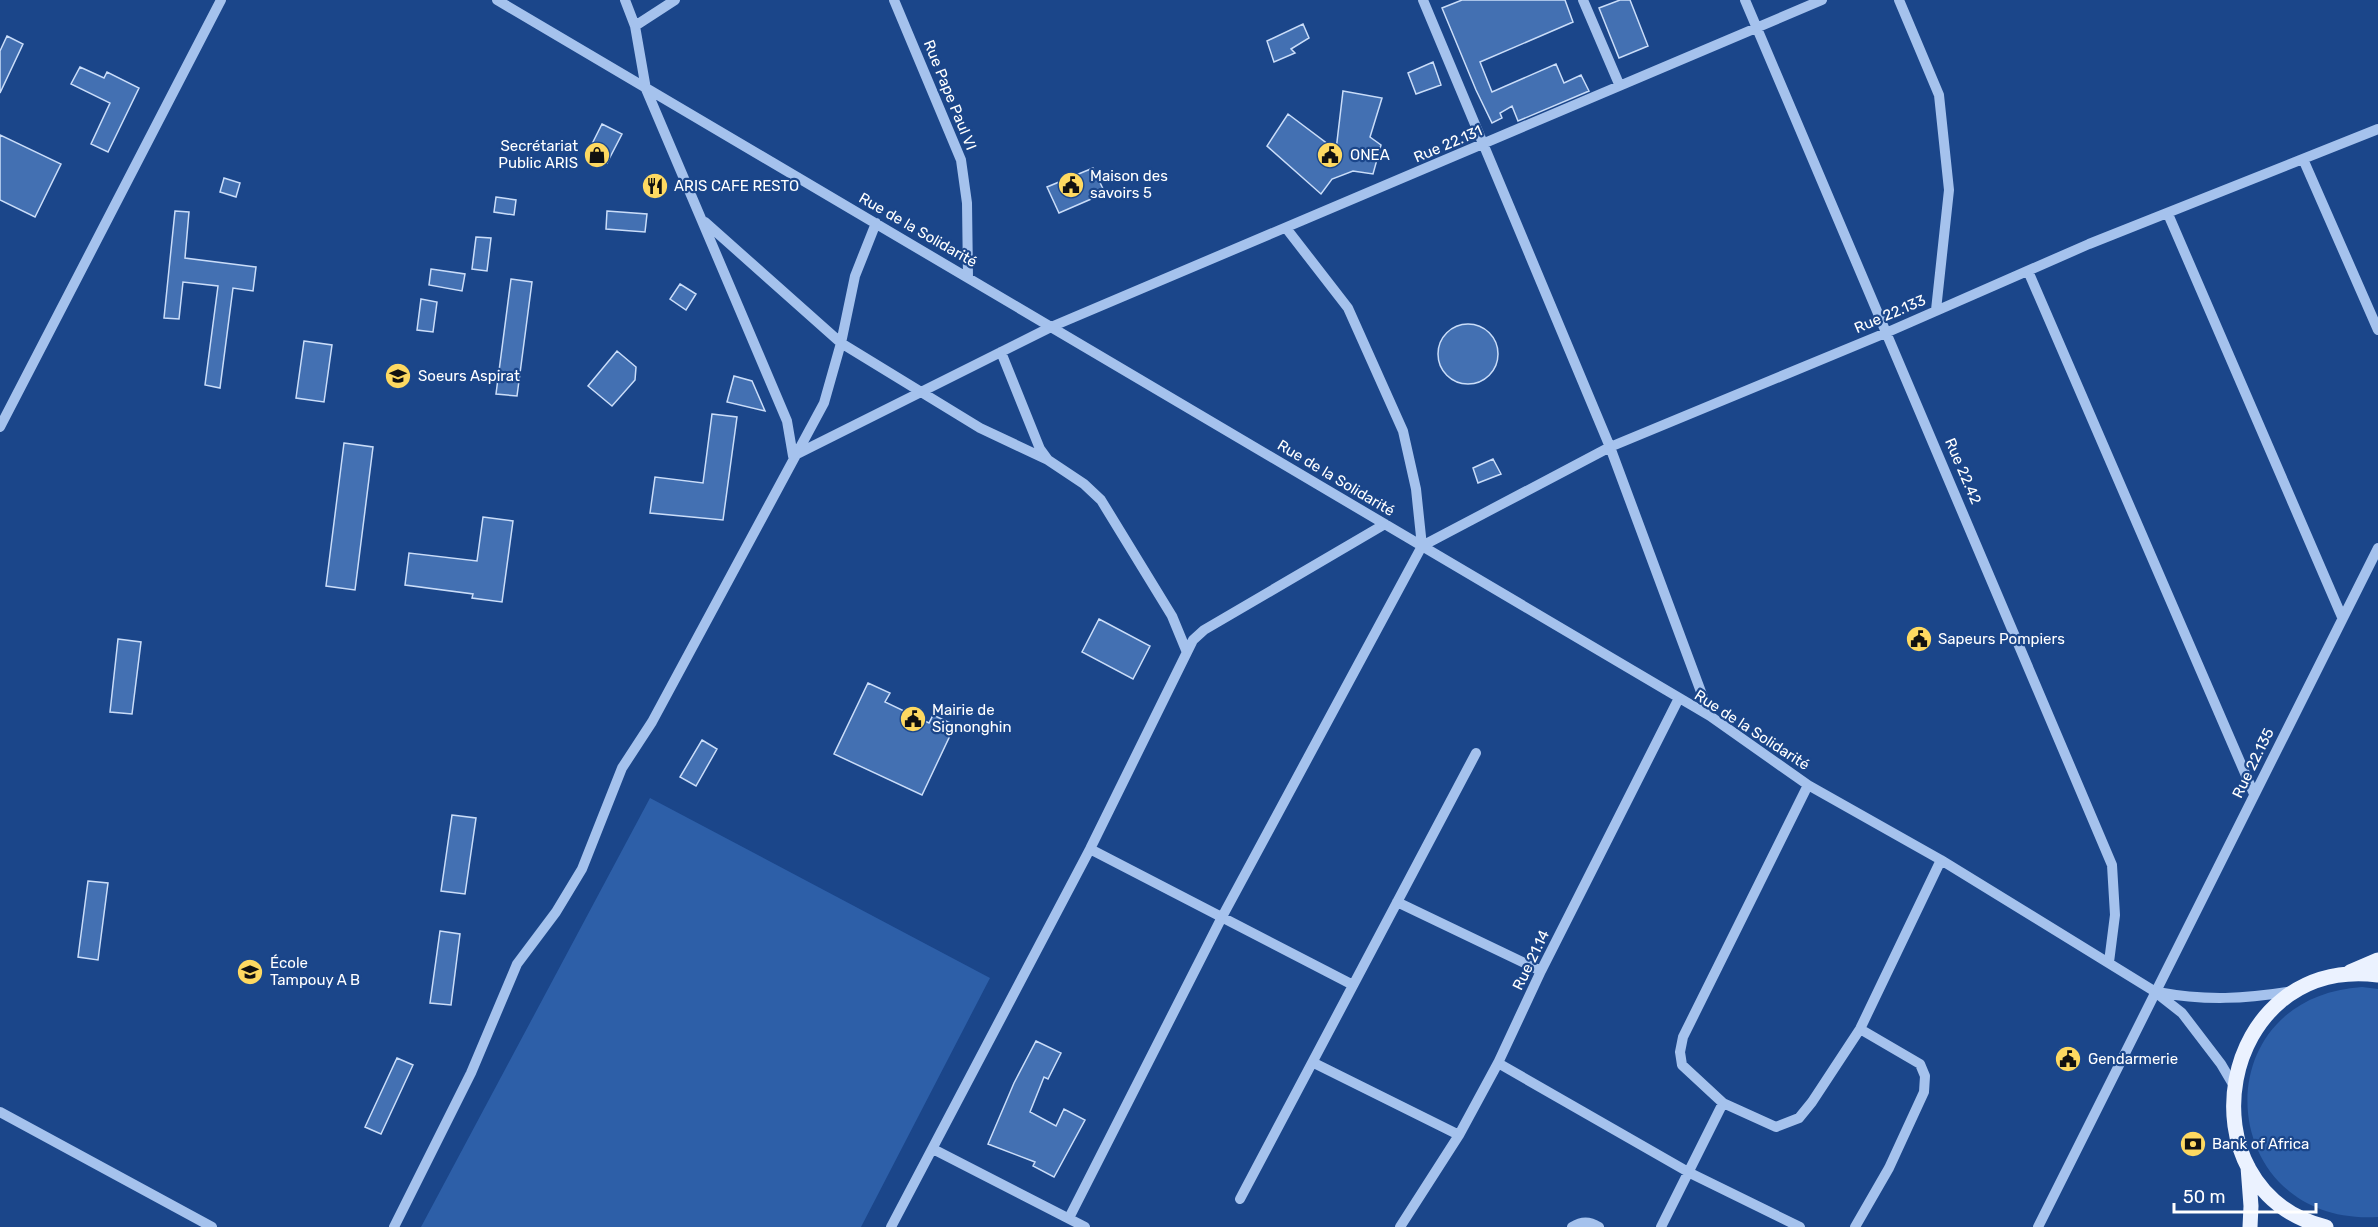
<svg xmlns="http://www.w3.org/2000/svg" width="2378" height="1227" viewBox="0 0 2378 1227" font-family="Rubik,sans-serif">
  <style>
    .green { fill: #2d5fa8 }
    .building { fill: #4370b2; stroke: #caddf9; stroke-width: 1.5 }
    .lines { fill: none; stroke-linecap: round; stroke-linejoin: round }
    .minor { stroke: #a5c2ed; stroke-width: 10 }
    .major { stroke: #ebf2ff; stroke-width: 15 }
    .labels { text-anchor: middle; stroke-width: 4.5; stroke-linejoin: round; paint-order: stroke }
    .street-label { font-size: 15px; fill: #fff; stroke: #1b468a }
    .poi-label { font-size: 15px; fill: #fff; stroke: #1b468a; text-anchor: start }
  </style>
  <rect width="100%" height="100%" fill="#1b468a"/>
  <!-- green -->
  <path class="green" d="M650,798L990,978L861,1227H421Z
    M2362,987L2378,989V1217C2216,1227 2198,998 2362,987Z"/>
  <!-- building -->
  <path class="building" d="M1462,0H1565L1573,22L1480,62L1492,92L1556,64L1564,83L1581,75L1589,91L1518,121L1512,106L1500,113L1502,118L1492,123L1476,90L1442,8Z
    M1620,0H1630L1648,46L1619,58L1599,8Z
    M1303,24L1309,38L1291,49L1295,53L1274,62L1267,41Z
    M7,36L23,44L0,93V51Z
    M1433,62L1441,85L1416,94L1408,73Z
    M80,67L104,78L107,72L139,88L108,152L91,144L110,103L71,84Z
    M1343,91L1382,98L1370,137L1381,145L1373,174L1353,171L1332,179L1321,194L1267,146L1288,114L1336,150Z
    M602,124L622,134L607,163L588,152Z
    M0,135L61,164L35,217L0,200Z
    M1093,168L1105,193L1059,213L1047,187Z
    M224,178L240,183L236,197L220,192Z
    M496,197L516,200L514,215L494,212Z
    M175,211L189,212L185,258L256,267L253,291L233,288L220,388L205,385L218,286L183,282L179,319L164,318Z
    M607,211L647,214L645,232L606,229Z
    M476,237L491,238L487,271L472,269Z
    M431,269L465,274L462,291L429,285Z
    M511,279L532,282L517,396L496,394Z
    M680,284L696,294L686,310L670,299Z
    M421,299L437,302L433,332L417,330Z
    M1438 354a30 30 0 1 1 60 0a30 30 0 1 1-60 0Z
    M304,341L332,345L324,402L296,398Z
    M617,351L636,367L635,380L612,406L588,386Z
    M734,376L752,381L765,411L727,402Z
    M712,414L737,417L723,520L650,513L655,477L703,483Z
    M344,443L373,447L355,590L326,586Z
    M1493,459L1501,474L1478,483L1473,468Z
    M483,517L513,521L502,602L472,598L473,594L405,585L409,553L477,561Z
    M1099,619L1150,646L1133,679L1082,652Z
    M118,639L141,642L132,714L110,712Z
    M868,683L890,693L885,702L929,723L933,715L955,725L922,795L834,754Z
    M702,740L717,749L696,786L680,777Z
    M452,815L476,818L465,894L441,891Z
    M88,881L108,883L98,960L78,957Z
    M440,931L460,934L451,1005L430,1003Z
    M1036,1041L1061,1053L1048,1079L1044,1077L1030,1112L1056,1126L1064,1109L1085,1120L1054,1177L1033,1166L1035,1162L988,1144L1014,1083Z
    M397,1058L413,1065L381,1134L365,1127Z"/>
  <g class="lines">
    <!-- minor -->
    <path class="minor" d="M497,0L1710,716L1808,785L1941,860L2154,991L2182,1013L2221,1064L2234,1086
      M625,0L635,26L646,89L787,421L793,456
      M894,0L961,160L967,203L968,277
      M1423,0L1610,447L1710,716
      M1583,0L1619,84
      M1745,0L2112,865L2115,915L2109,962
      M1899,0L1939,95L1949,190L1936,310
      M635,26L675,0
      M2303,159L2378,330
      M2168,214L2342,617
      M705,222L841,343L980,428L1048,460
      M2028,271L2254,794
      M1001,352L1040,449L1048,460L1084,484L1101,500L1172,616L1186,650
      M0,427L221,0
      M793,456L1051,327L1822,0
      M1422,546L1610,447L1888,332L2089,244L2378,129
      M1808,785L1683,1037L1680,1052L1682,1065L1723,1103L1776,1127L1799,1118L1812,1102L1860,1029L1941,860
      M1090,849L1353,985
      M1397,902L1541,971
      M2157,992C2206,1001 2245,999 2293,991
      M1314,1063L1459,1135
      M1498,1063L1690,1173L1800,1227
      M0,1112L212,1227
      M933,1149L1085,1227
      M1240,1199L1476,753
      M1069,1218L1222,917L1422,546L1416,489L1403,431L1348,308L1286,228
      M394,1227L471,1073L517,964L556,912L582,869L622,768L652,722L824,403L841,343L855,276L876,223
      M891,1227L1090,849L1193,640L1204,630L1385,524
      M1400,1227L1459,1135L1498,1063L1541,971L1678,700
      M1572,1227C1582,1221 1589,1221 1599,1227
      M1661,1227L1723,1103
      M1855,1227L1889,1168L1924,1092L1925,1076L1920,1064L1860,1029
      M2038,1227L2378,548"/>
    <!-- major -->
    <path class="major" d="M2350,972L2378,960
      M2248,1167L2251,1206L2250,1227
      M2326,1227C2178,1190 2217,955 2378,975"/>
  </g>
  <!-- icons -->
  <defs>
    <g id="shop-disc" transform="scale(1.35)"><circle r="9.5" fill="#fed961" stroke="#1b468a"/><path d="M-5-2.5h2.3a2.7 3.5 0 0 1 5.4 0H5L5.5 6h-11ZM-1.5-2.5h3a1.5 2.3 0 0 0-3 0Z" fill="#111"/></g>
    <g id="civic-disc" transform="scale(1.35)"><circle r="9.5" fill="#fed961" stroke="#1b468a"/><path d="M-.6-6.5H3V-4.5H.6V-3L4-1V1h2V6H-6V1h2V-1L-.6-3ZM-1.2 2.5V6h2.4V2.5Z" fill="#111"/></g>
    <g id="restaurant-disc" transform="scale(1.35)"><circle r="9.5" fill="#fed961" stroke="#1b468a"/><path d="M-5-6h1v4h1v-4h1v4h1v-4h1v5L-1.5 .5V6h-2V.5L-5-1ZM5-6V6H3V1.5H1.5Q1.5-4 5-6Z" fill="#111"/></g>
    <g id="university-disc" transform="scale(1.35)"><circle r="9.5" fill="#fed961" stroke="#1b468a"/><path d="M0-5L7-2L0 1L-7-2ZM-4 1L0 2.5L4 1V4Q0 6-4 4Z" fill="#111"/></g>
    <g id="school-disc" transform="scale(1.35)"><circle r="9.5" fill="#fed961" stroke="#1b468a"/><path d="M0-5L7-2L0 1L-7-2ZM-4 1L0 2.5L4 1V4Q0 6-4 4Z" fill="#111"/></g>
    <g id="bank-disc" transform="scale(1.35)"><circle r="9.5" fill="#fed961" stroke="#1b468a"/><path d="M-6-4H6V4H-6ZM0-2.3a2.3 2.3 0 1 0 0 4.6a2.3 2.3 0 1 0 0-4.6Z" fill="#111"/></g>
  </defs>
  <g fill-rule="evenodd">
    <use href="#shop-disc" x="597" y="155"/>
    <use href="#civic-disc" x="1330" y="155"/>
    <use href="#civic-disc" x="1071" y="185"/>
    <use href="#restaurant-disc" x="655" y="186"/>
    <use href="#university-disc" x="398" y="376"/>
    <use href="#civic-disc" x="1919" y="639"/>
    <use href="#civic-disc" x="913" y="719"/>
    <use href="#school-disc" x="250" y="972"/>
    <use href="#civic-disc" x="2068" y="1059"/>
    <use href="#bank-disc" x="2193" y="1144"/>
  </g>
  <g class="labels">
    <!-- street labels -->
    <g class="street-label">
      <text transform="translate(950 95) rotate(68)" y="5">Rue Pape Paul VI</text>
      <text transform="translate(1448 144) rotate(-23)" y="5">Rue 22.131</text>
      <text transform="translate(918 230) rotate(30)" y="5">Rue de la Solidarité</text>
      <text transform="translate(1890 314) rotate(-23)" y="5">Rue 22.133</text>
      <text transform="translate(1963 471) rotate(67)" y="5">Rue 22.42</text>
      <text transform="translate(1336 478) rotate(31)" y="5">Rue de la Solidarité</text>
      <text transform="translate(1752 730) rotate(33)" y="5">Rue de la Solidarité</text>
      <text transform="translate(2253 763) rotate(-64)" y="5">Rue 22.135</text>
      <text transform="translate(1531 960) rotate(-64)" y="5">Rue 21.14</text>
    </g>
    <!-- poi labels -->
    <g class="poi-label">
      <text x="578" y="151" text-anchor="end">Secrétariat<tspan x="578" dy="17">Public ARIS</tspan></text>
      <text x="1350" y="160">ONEA</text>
      <text x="1090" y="181">Maison des<tspan x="1090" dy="17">savoirs 5</tspan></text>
      <text x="674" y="191">ARIS CAFE RESTO</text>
      <text x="418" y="381">Soeurs Aspirat</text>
      <text x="1938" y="644">Sapeurs Pompiers</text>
      <text x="932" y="715">Mairie de<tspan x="932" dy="17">Signonghin</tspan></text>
      <text x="270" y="968">École<tspan x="270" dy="17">Tampouy A B</tspan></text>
      <text x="2088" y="1064">Gendarmerie</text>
      <text x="2212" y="1149">Bank of Africa</text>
    </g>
  </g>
  <!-- scale -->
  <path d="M2174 1203v9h142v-9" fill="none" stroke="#ffffff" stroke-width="3"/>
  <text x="2183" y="1203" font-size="18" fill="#ffffff" stroke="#1b468a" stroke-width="4.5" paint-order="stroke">50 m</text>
</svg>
